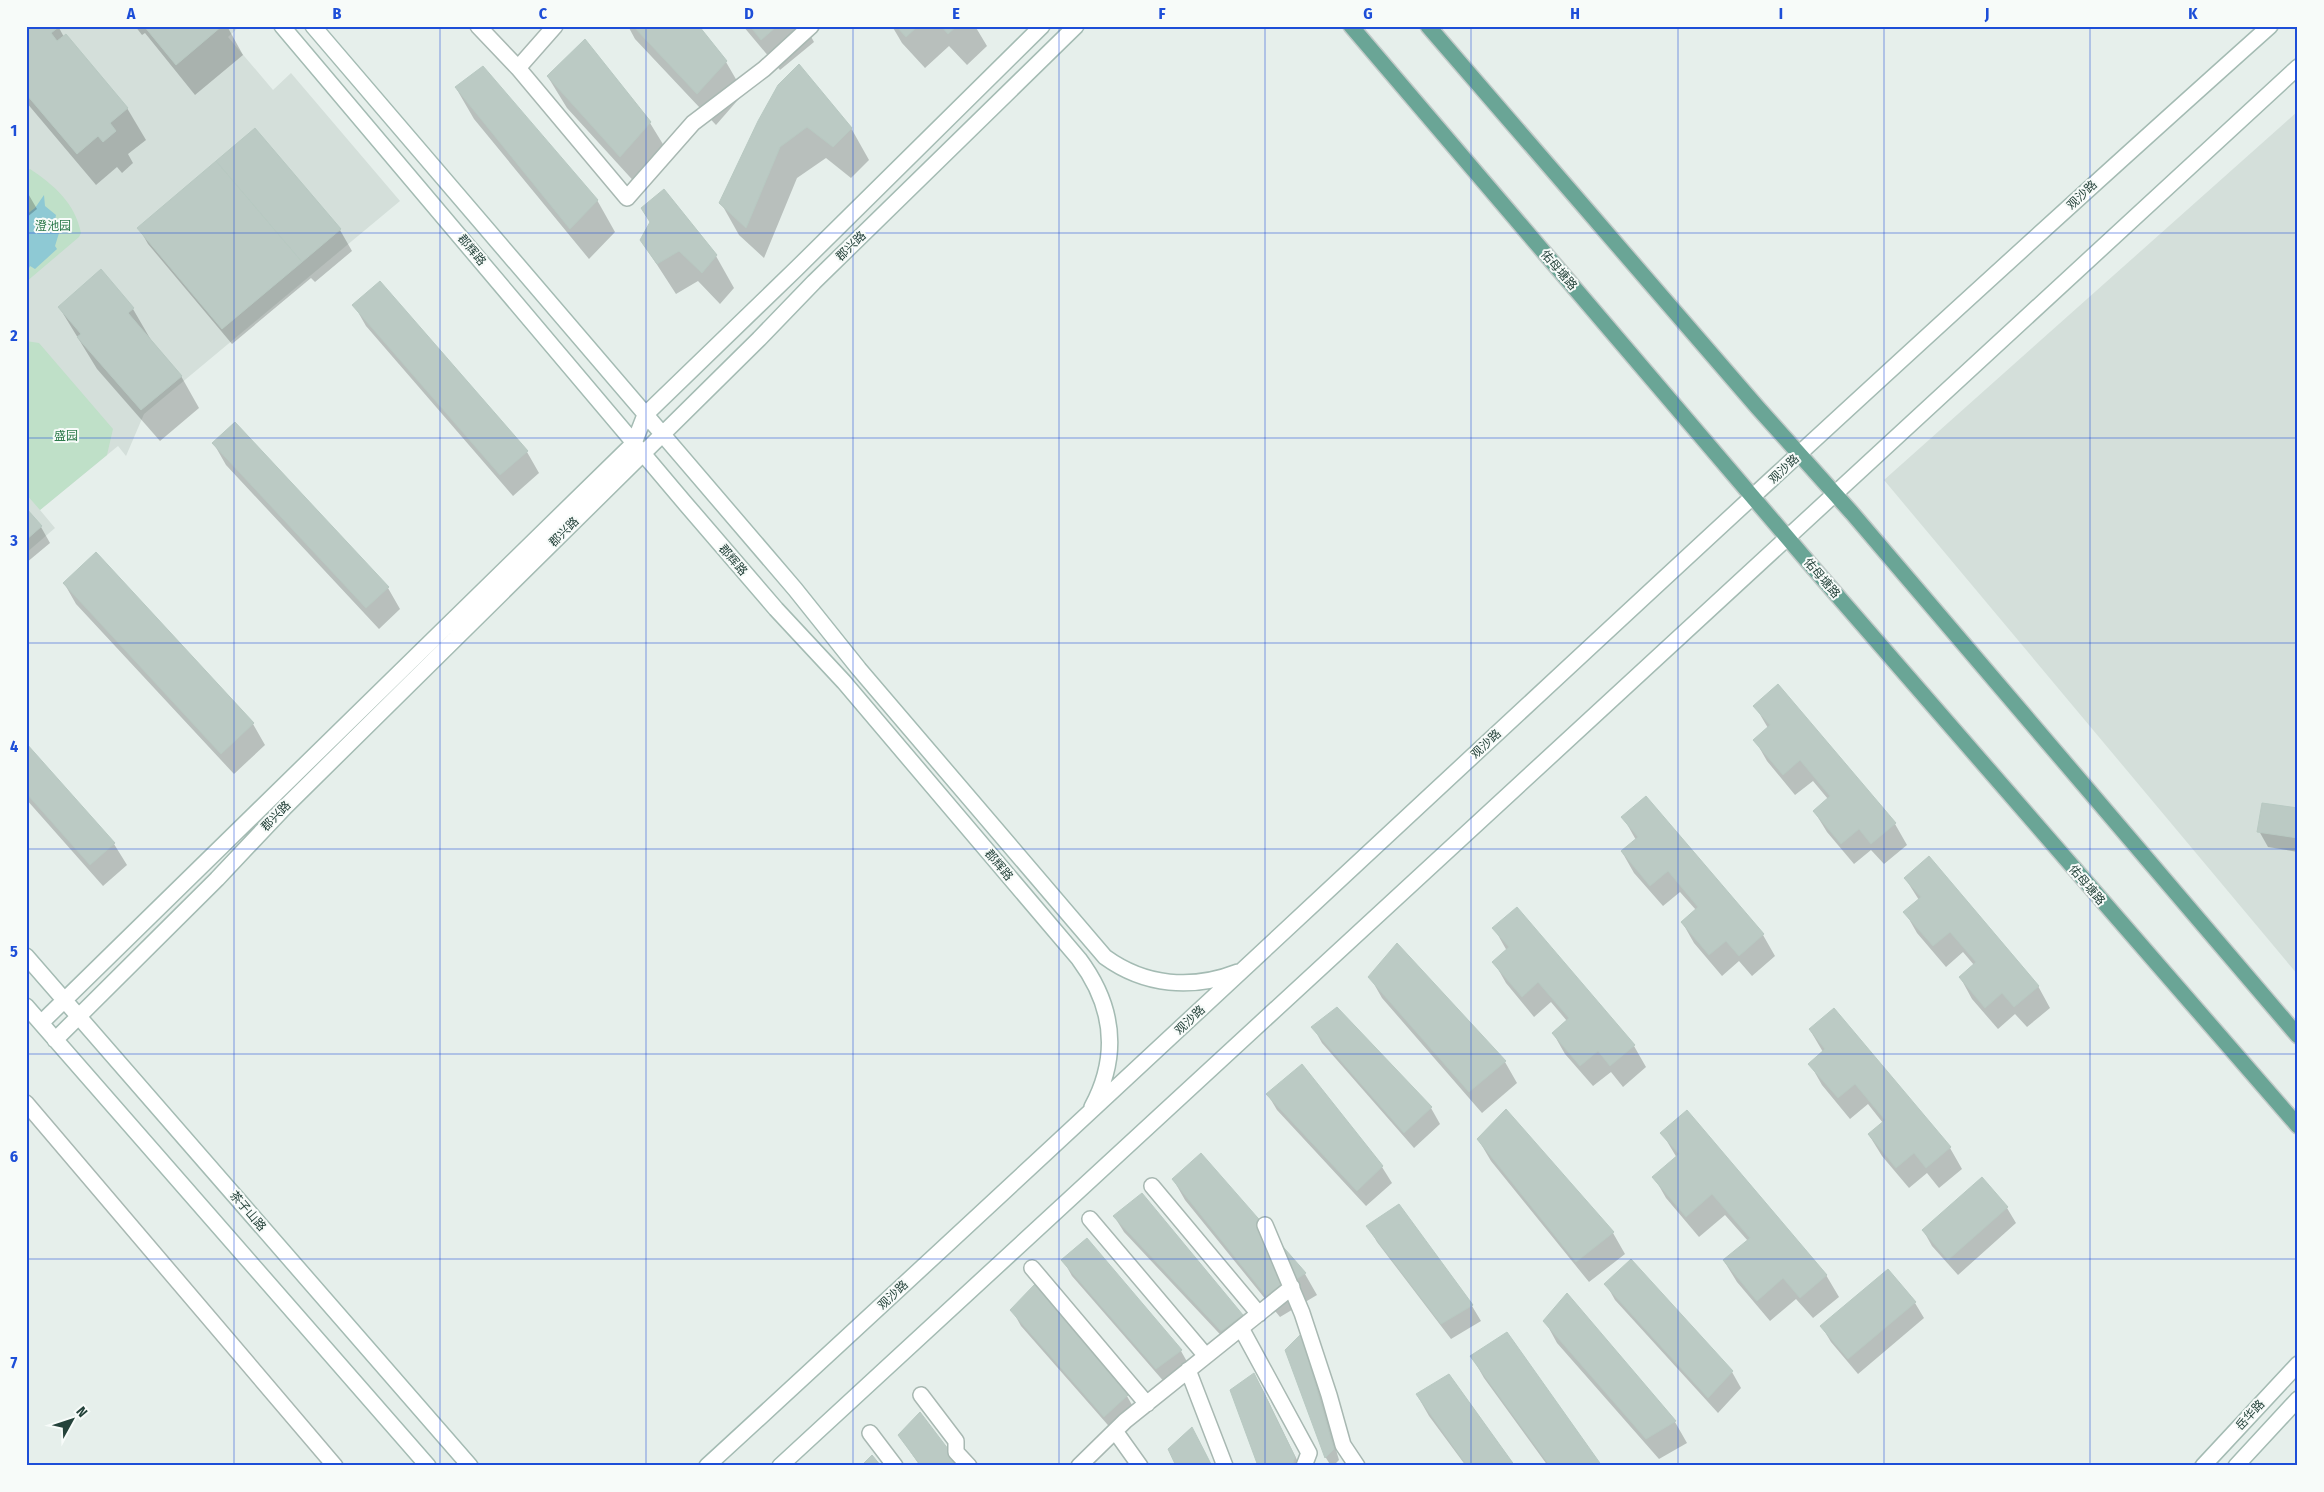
<svg xmlns="http://www.w3.org/2000/svg" width="2324" height="1492" viewBox="0 0 2324 1492" font-family="'Fira Sans Condensed','Noto Sans SC',sans-serif">
  <style>
    .built { fill: #d4dfda }
    .green { fill: #bfe0c8 }
    .water { fill: #8ec9d4 }
    .shadow { fill: #0003 }
    .building { fill: #bbcac4; stroke: #b8c9c2 }
    .lines { fill: none; stroke-linecap: round; stroke-linejoin: round }
    .street-casing { stroke: #a8b8b2; stroke-width: 18 }
    .secondary-casing { stroke: #a4bbb3; stroke-width: 18 }
    .primary-casing { stroke: #c2cac8; stroke-width: 18 }
    .street { stroke: #fff; stroke-width: 15 }
    .secondary { stroke: #fff; stroke-width: 15 }
    .primary { stroke: #6aa596; stroke-width: 15 }
    .grid { fill: none; stroke: #1d4ed8; stroke-width: 1; stroke-opacity: 0.55 }
    .labels { text-anchor: middle; stroke-width: 4; stroke-linejoin: round; paint-order: stroke }
    .street-label { font-size: 12px; fill: #24423a; stroke: #f7fbf9 }
    .park-label { font-size: 12px; fill: #2d7a4b; stroke: #f7fbf9 }
    .neatline { fill: none; stroke: #1d4ed8; stroke-width: 2 }
    .grid-label { font-size: 16px; text-anchor: middle; font-weight: bold; fill: #1d4ed8 }
  </style>
  <rect width="100%" height="100%" fill="#e6efeb"/>
  <!-- built -->
  <path class="built" d="M26,26H240L228,37L273,90L291,73L400,201L144,414L126,456L118,446L40,510L55,528L26,553Z
    M2298,111V975L1884,480Z"/>
  <!-- green -->
  <path class="green" d="M30,169C54,185 75,203 81,233L79,237L26,282V172Z
    M26,341L39,343L113,429L107,455L40,510L26,494Z"/>
  <!-- water -->
  <path class="water" d="M44,195L45,206L56,215L55,220L64,227L59,233L55,246L57,249L35,269L30,266L26,274V215L35,208Z"/>
  <!-- shadow -->
  <path class="shadow" d="M26,26H58L64,37L66,35L127,108L146,140L128,154L133,163L122,173L117,167L96,185L26,102Z
    M135,26H227L243,55L195,95L145,33L142,35Z
    M628,26H697L726,62L744,93L716,125L635,39Z
    M743,26H805L814,42L780,70Z
    M892,26H975L987,46L967,65L949,46L925,68L902,43Z
    M548,77L650,123L669,154L639,187L567,108Z
    M456,88L597,200L615,232L589,259L474,119Z
    M759,122L851,128L869,160L851,178L826,158L797,178L764,258L739,235L721,203Z
    M255,130L340,230L352,251L315,282L311,278L232,344L148,244L139,228Z
    M26,190L37,209L26,218Z
    M641,240L716,256L734,288L720,304L698,281L676,294Z
    M379,283L527,452L539,473L513,496L366,326L354,305Z
    M59,307L133,309L151,340L181,376L199,408L160,441L97,369Z
    M214,444L388,588L400,609L379,629L226,465Z
    M26,510L41,527L50,543L26,563Z
    M64,583L253,724L265,745L234,774L76,604Z
    M1755,706L1895,824L1907,845L1884,864L1871,850L1854,864L1827,832L1814,811L1828,799L1813,781L1795,795L1767,761L1755,740L1768,728Z
    M26,745L114,844L127,865L103,886L26,799Z
    M2298,809V852L2268,847L2259,831Z
    M1623,817L1763,935L1775,956L1752,976L1739,961L1722,976L1694,943L1682,922L1696,910L1680,892L1663,906L1634,873L1622,852L1636,840Z
    M1905,878L2038,986L2050,1008L2027,1027L2015,1014L1998,1029L1972,999L1960,977L1974,965L1963,952L1946,967L1917,933L1905,912L1919,900Z
    M1517,908L1634,1046L1646,1067L1623,1087L1611,1072L1593,1086L1565,1054L1553,1033L1567,1021L1551,1002L1534,1017L1506,983L1494,962L1507,951L1494,928Z
    M1397,945L1505,1062L1517,1083L1482,1113L1382,998L1370,977Z
    M1337,1009L1431,1108L1440,1124L1414,1148L1322,1043L1313,1027Z
    M1810,1030L1950,1148L1962,1169L1939,1188L1927,1173L1909,1188L1882,1156L1869,1135L1883,1123L1868,1104L1850,1119L1822,1085L1810,1064L1823,1052Z
    M1302,1066L1382,1167L1392,1183L1366,1206L1277,1110L1268,1095Z
    M1662,1133L1826,1275L1839,1297L1813,1318L1796,1299L1770,1321L1737,1282L1724,1261L1748,1241L1725,1215L1699,1237L1666,1198L1654,1177L1677,1158Z
    M1478,1139L1613,1233L1625,1254L1589,1282L1491,1161Z
    M1201,1155L1305,1274L1317,1295L1280,1317L1185,1200L1173,1179Z
    M2007,1208L2016,1223L1958,1275L1932,1246L1923,1230Z
    M1114,1216L1242,1315L1251,1331L1231,1346L1124,1232Z
    M1368,1226L1472,1306L1481,1321L1451,1339L1377,1242Z
    M1087,1240L1181,1351L1190,1367L1166,1384L1072,1276L1063,1260Z
    M1606,1284L1732,1372L1741,1388L1718,1413L1615,1300Z
    M1035,1286L1127,1396L1136,1412L1114,1432L1021,1326L1012,1310Z
    M1567,1295L1675,1422L1687,1443L1659,1459L1557,1343L1545,1321Z
    M1915,1303L1924,1318L1858,1374L1831,1342L1822,1327Z
    M1301,1336L1306,1346L1339,1460L1333,1466H1331L1326,1458L1287,1350Z
    M1472,1357L1600,1466H1548L1484,1378Z
    M1254,1374L1263,1390L1300,1466H1259Z
    M1417,1395L1514,1466H1466L1429,1416Z
    M899,1435L960,1466H920Z"/>
  <!-- building -->
  <path class="building" d="M26,26H60L51,33L57,41L66,34L128,108L110,123L116,131L103,142L98,136L77,154L26,94Z
    M144,26H222L176,65Z
    M633,26H699L727,61L697,94Z
    M750,26H777L761,40Z
    M896,26H918L906,37Z
    M941,26H957L948,34Z
    M585,39L651,122L620,157L547,76Z
    M799,64L852,128L833,147L807,127L780,147L746,228L719,203L758,121L778,85Z
    M483,66L598,200L570,229L455,87Z
    M255,128L341,229L302,262L216,161Z
    M216,161L302,262L222,329L137,228Z
    M664,189L717,255L702,273L679,251L657,264L640,240L650,222L641,208Z
    M101,269L134,308L128,313L182,376L141,410L77,337L81,334L58,307Z
    M380,281L528,451L500,475L352,305Z
    M235,422L389,587L366,608L212,443Z
    M26,508L42,526L26,540Z
    M96,552L254,723L221,754L63,583Z
    M1778,684L1896,823L1871,844L1859,829L1841,844L1813,811L1830,796L1800,760L1783,775L1753,740L1770,725L1753,706Z
    M26,743L115,843L90,865L26,793Z
    M1646,796L1764,934L1739,956L1726,941L1709,955L1681,922L1698,907L1668,871L1650,886L1621,851L1638,837L1621,817Z
    M2262,803L2298,808V838L2257,832Z
    M1929,856L2039,986L2014,1007L2002,993L1985,1008L1959,977L1976,962L1950,932L1933,946L1903,912L1921,897L1904,878Z
    M1517,907L1635,1045L1610,1066L1598,1051L1580,1066L1552,1033L1569,1018L1538,982L1522,997L1492,962L1509,947L1492,928Z
    M1397,943L1506,1061L1469,1092L1368,977Z
    M1337,1007L1432,1107L1404,1133L1311,1027Z
    M1834,1008L1951,1147L1926,1168L1914,1153L1896,1168L1868,1134L1885,1120L1855,1084L1838,1098L1808,1064L1825,1049L1809,1029Z
    M1302,1064L1383,1166L1357,1191L1266,1094Z
    M1506,1109L1614,1232L1576,1262L1477,1139Z
    M1687,1110L1827,1275L1800,1298L1783,1278L1757,1301L1723,1260L1750,1238L1712,1194L1686,1217L1652,1177L1679,1154L1660,1133Z
    M1201,1153L1306,1273L1267,1297L1172,1179Z
    M1982,1177L2008,1207L1948,1260L1922,1230Z
    M1142,1193L1243,1315L1221,1331L1113,1216Z
    M1399,1204L1473,1305L1441,1324L1366,1226Z
    M1087,1238L1182,1350L1156,1369L1061,1260Z
    M1631,1259L1733,1371L1708,1398L1604,1284Z
    M1888,1269L1916,1302L1848,1359L1820,1326Z
    M1035,1284L1128,1395L1104,1417L1010,1310Z
    M1567,1293L1676,1421L1646,1439L1543,1321Z
    M1507,1332L1602,1466H1550L1470,1356Z
    M1301,1334L1334,1449L1325,1458L1285,1350Z
    M1254,1373L1295,1457L1292,1466H1258L1230,1390Z
    M1449,1374L1515,1466H1467L1416,1394Z
    M920,1412L961,1466H921L898,1435Z
    M1192,1427L1212,1466H1176L1168,1449Z
    M872,1455L881,1466H861Z"/>
  <g class="lines">
    <!-- street casing -->
    <g class="street-casing">
      <path id="street" d="M478,26L518,68L627,198L693,123L764,69L811,26
        M518,68L555,26
        M26,1103L335,1466
        M1152,1186L1259,1314
        M1090,1219L1206,1356
        M1265,1225L1302,1313L1329,1395L1343,1445L1357,1466
        M1032,1268L1147,1404
        M1241,1328L1309,1453L1304,1466
        M1188,1370L1225,1466
        M921,1395L956,1441V1452L969,1466
        M1115,1431L1140,1466
        M870,1433L895,1466
        M1079,1466L1125,1421L1292,1287"/>
    </g>
    <!-- secondary casing -->
    <g class="secondary-casing">
      <path id="secondary" d="M282,26L684,502L776,609L844,682L1079,959C1114,1006 1120,1055 1092,1107
        M313,26L795,589L859,669L1105,957C1145,986 1192,990 1238,972
        M26,956L470,1466
        M26,1006L428,1466
        M41,1023L634,443L645,415L796,269L1042,26
        M55,1040L217,879L284,808L759,339L814,282L1076,26
        M707,1466C1229,987 1742,498 2270,26
        M780,1466L2298,67
        M2203,1466L2298,1364
        M2236,1466L2298,1399"/>
    </g>
    <!-- primary casing -->
    <g class="primary-casing">
      <path id="primary" d="M1351,26L1809,563L2298,1126
        M1428,26L1758,408L1852,513L2298,1036"/>
    </g>
    <!-- street -->
    <use href="#street" class="street"/>
    <!-- secondary -->
    <use href="#secondary" class="secondary"/>
    <!-- primary -->
    <use href="#primary" class="primary"/>
  </g>
  <!-- grid -->
  <path class="grid" d="M234,26V1466M440,26V1466M646,26V1466M853,26V1466M1059,26V1466M1265,26V1466M1471,26V1466M1678,26V1466M1884,26V1466M2090,26V1466M26,233H2298M26,438H2298M26,643H2298M26,849H2298M26,1054H2298M26,1259H2298"/>
  <g class="labels">
    <!-- street labels -->
    <g class="street-label">
      <text transform="translate(2082 195) rotate(-43)" y="4">观沙路</text>
      <text transform="translate(851 246) rotate(-44)" y="4">郡兴路</text>
      <text transform="translate(472 250) rotate(50)" y="4">郡辉路</text>
      <text transform="translate(1559 270) rotate(49)" y="4">佑母塘路</text>
      <text transform="translate(1784 469) rotate(-43)" y="4">观沙路</text>
      <text transform="translate(564 532) rotate(-45)" y="4">郡兴路</text>
      <text transform="translate(733 560) rotate(49)" y="4">郡辉路</text>
      <text transform="translate(1822 578) rotate(49)" y="4">佑母塘路</text>
      <text transform="translate(1486 744) rotate(-43)" y="4">观沙路</text>
      <text transform="translate(276 816) rotate(-46)" y="4">郡兴路</text>
      <text transform="translate(999 865) rotate(50)" y="4">郡辉路</text>
      <text transform="translate(2087 885) rotate(49)" y="4">佑母塘路</text>
      <text transform="translate(1190 1020) rotate(-43)" y="4">观沙路</text>
      <text transform="translate(248 1211) rotate(49)" y="4">茶子山路</text>
      <text transform="translate(893 1295) rotate(-43)" y="4">观沙路</text>
      <text transform="translate(2250 1415) rotate(-47)" y="4">岳华路</text>
    </g>
    <!-- park labels -->
    <g class="park-label">
      <text x="53" y="230">澄池园</text>
      <text x="66" y="440">盛园</text>
    </g>
  </g>
  <!-- border -->
  <rect width="2324" height="1492" fill="none" stroke="#f7fbf9" stroke-width="55"/>
  <!-- north arrow -->
  <g transform="translate(72 1420) rotate(50)" stroke="#f7fbf9" stroke-width="4" paint-order="stroke">
  <path d="M0-4L9 19L0 12L-9 19Z" fill="#24423a"/>
  <text y="-8" font-size="14" font-weight="bold" text-anchor="middle" fill="#24423a">N</text>
  </g>
  <rect x="28" y="28" width="2268" height="1436" class="neatline"/>
  <g class="grid-label">
    <text x="131" y="19">A</text>
    <text x="337" y="19">B</text>
    <text x="543" y="19">C</text>
    <text x="749" y="19">D</text>
    <text x="956" y="19">E</text>
    <text x="1162" y="19">F</text>
    <text x="1368" y="19">G</text>
    <text x="1575" y="19">H</text>
    <text x="1781" y="19">I</text>
    <text x="1987" y="19">J</text>
    <text x="2193" y="19">K</text>
    <text x="14" y="136">1</text>
    <text x="14" y="341">2</text>
    <text x="14" y="546">3</text>
    <text x="14" y="752">4</text>
    <text x="14" y="957">5</text>
    <text x="14" y="1162">6</text>
    <text x="14" y="1368">7</text>
  </g>
</svg>
